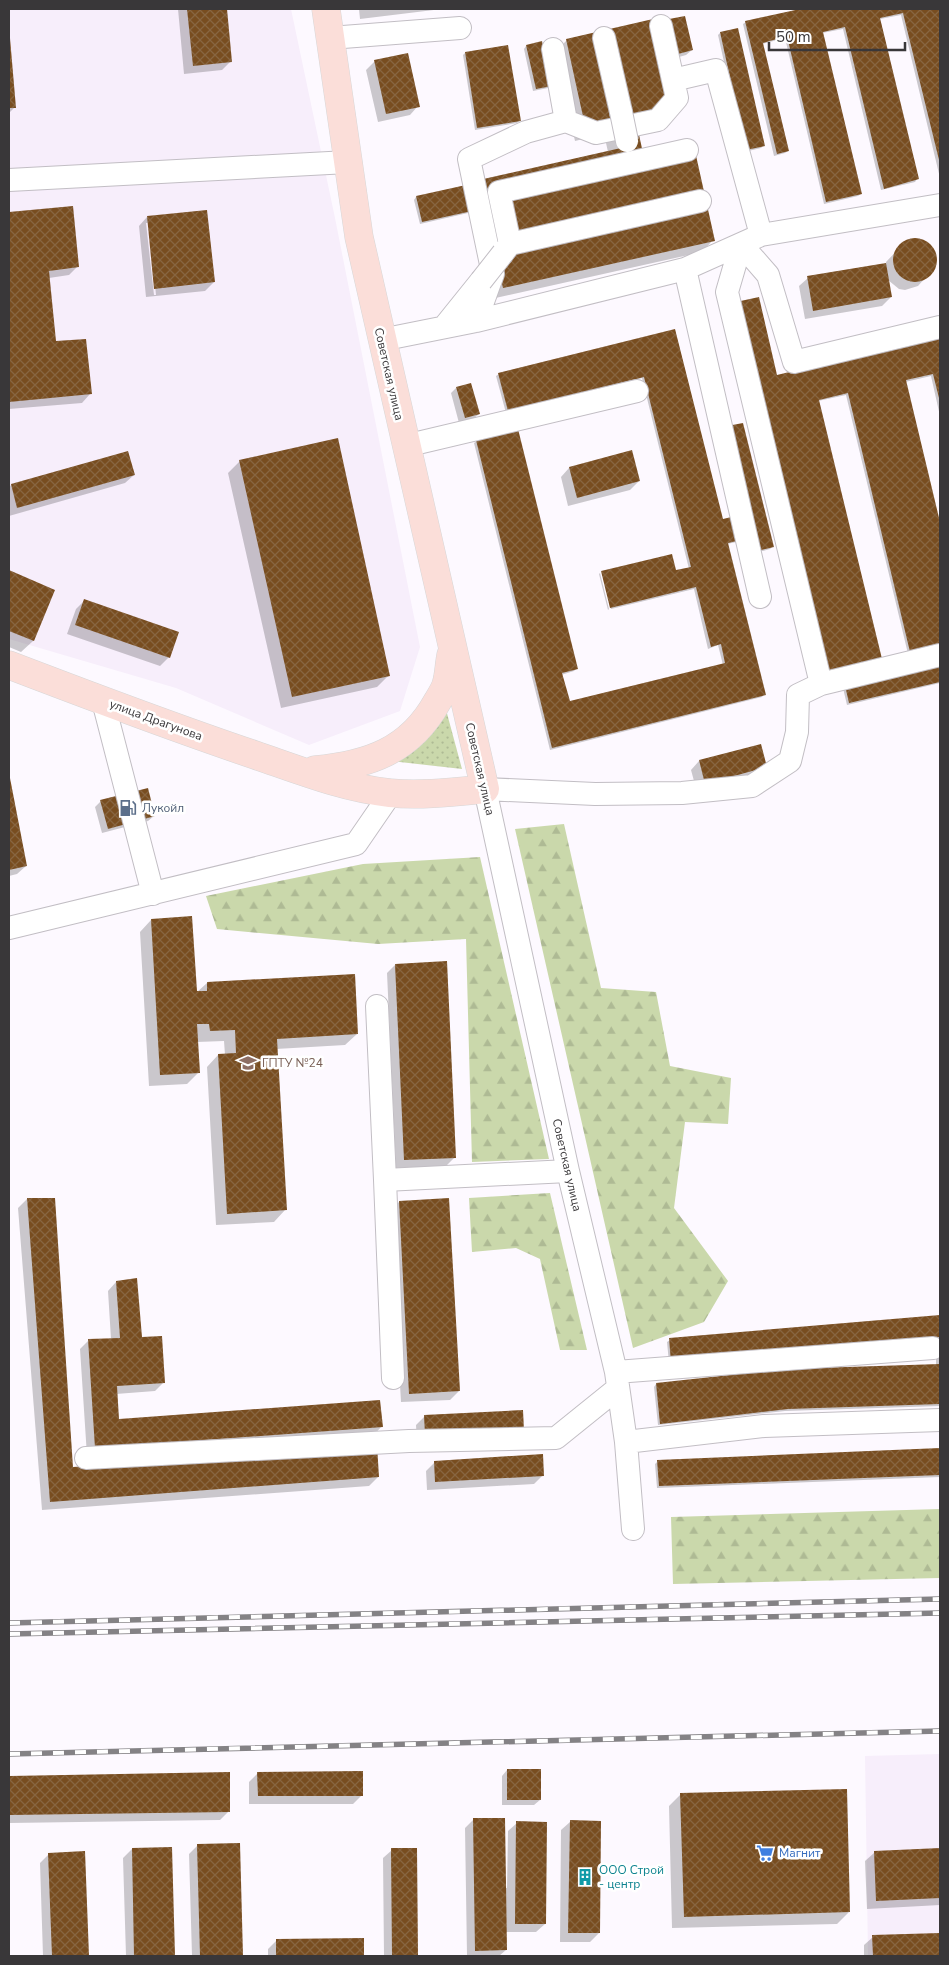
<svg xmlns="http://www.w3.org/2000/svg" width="949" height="1965" viewBox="0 0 949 1965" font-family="'Nunito Sans',sans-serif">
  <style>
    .built { fill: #f7eefb }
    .grass { fill: url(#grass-dots) }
    .forest { fill: url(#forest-firs) }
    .shadow { fill: #0003; fill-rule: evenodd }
    .building { fill: url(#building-cross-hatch) }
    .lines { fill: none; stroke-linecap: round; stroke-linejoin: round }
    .minor-casing { stroke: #c2bec4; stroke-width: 24 }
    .major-casing { stroke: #d7d7d7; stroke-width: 29 }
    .minor { stroke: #fff; stroke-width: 22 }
    .major { stroke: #fbded9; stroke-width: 28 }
    .rail-casing { stroke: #848285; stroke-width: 5.5 }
    .rail { stroke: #fff; stroke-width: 4; stroke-dasharray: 11; stroke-linecap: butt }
    .minor-bridge-casing { stroke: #c2bec4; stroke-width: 24; stroke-linecap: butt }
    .minor-bridge { stroke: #fff; stroke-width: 22 }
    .labels { text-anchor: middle; stroke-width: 5; stroke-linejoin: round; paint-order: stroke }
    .street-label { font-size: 12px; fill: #393739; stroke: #fff }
    .service-label { font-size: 12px; fill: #4e5e75; stroke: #fff; text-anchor: start }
    .education-label { font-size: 12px; fill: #785e54; stroke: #fff; text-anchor: start }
    .shop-label { font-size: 12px; fill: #366cbe; stroke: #fff; text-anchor: start }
    .culture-label { font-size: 12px; fill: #0d838f; stroke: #fff; text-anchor: start }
  </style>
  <defs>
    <pattern id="grass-dots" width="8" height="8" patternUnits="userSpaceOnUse" patternTransform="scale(1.25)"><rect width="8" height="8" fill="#cad8ab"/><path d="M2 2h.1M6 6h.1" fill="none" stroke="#aeba94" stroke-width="1.8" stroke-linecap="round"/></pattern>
    <pattern id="forest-firs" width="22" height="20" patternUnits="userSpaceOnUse" patternTransform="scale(1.25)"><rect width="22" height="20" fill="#cad8ab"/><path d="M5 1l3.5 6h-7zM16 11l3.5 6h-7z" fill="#aeba94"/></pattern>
    <pattern id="building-cross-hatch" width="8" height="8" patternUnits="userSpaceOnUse" patternTransform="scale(1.25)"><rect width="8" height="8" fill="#784d20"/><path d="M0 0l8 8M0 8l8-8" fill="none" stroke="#876541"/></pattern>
  </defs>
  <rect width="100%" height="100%" fill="#fdf9ff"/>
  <!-- built -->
  <path class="built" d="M9,9H291L335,218L420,647L400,711L309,745L176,688L9,639Z
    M940,1754V1956H868L865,1756Z"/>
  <!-- grass -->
  <path class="grass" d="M445,706L462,769L382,760Z"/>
  <!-- forest -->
  <path class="forest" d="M564,824L601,988L656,992L670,1066L731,1078L728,1124L685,1122L674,1208L728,1281L704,1322L633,1348L515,829Z
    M480,857L549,1159L472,1162L466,939L378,944L217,929L206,896L363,864Z
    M550,1193L587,1350H560L540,1259L516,1248L472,1252L469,1198Z
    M940,1509V1578L673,1584L671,1517Z"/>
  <!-- shadow -->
  <path class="shadow" d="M178,9H225L231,61L222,70L184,74Z
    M359,9H442L360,19Z
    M806,9H939L940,15V178L901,15L880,19L917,179L915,182L881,190L843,29L822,33L861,194L858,196L824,204L785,38L762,44L788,151L785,153L774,156L743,24L746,22Z
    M664,26L692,50L686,55L672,59Z
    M720,33L763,146L761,148L744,152L718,35Z
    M9,36L15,107L9,113Z
    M567,40L637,129L642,155L713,240L702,252L491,299L471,210L468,213L420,224L414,200L416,197L608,152L604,134L575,141L555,52Z
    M541,43L551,85L548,88L533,91L524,49L526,46Z
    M465,53L520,120L517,123L475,130L463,55Z
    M375,61L418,106L410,115L378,122L366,70Z
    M72,207L78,266L69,275L49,278L55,343L90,394L82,403L9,409V213Z
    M147,217L214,282L205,291L146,297L139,226ZM146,223H149L156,295H154Z
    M918,239L931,246L936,259V266L918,286L905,290L899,289L888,280L891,297L882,306L805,319L799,286L808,278L886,264V262L905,242Z
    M675,330L722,520L772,547L770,549L755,553L751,539L727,544L764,694L762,697L550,750L474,443L477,441L576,669L574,671L561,675L569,703L723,665L718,645L708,649L694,589L611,609L602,572H675L689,569L642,378L506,413L496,376L499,374Z
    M940,337V416L931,376L905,382L940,527V650L909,658L846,395L818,401L776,376Z
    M456,388L479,414L473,419L459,423L451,393Z
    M128,452L134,475L125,483L9,516V488L11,485Z
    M240,461L389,675L377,687L281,708L228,473Z
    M569,468L639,481L630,490L568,506L561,477Z
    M9,572L54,590L33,641L21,652L9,647Z
    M600,573L609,609L608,610L599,574Z
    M84,601L169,657L160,666L67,634L76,609Z
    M940,660V683L847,705L842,684Z
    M760,745L757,776L697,792L691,770L699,761Z
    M9,780L26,866L17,874L9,876Z
    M101,801L154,816L148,821L102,833L95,807Z
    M151,920L196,993L207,983L357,1034L345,1045L276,1049L285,1210L274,1222L216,1225L207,1067L218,1055H225L224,1041L197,1042L199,1072L187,1084L149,1086L140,932Z
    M395,965L455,1157L446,1166L396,1168L387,973Z
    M27,1199L72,1469L378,1477L369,1486L42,1510L18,1208Z
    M399,1202L459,1391L450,1400L401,1402L390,1211Z
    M116,1282L140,1338L164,1382L155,1391L116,1394L118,1421L381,1427L373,1436L87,1456L80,1349L88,1341L111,1339L108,1291Z
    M940,1316V1338L669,1363L667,1342L670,1340Z
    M940,1354V1406L785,1411L658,1425L654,1387L656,1384L936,1366V1358Z
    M522,1411L417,1444L416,1425L425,1416Z
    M940,1449V1477L657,1488L655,1464L658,1461Z
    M435,1462L543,1475L534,1484L427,1490L426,1471Z
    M507,1770L540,1800L534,1805H502V1776Z
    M258,1773L362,1795L353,1804H249V1782Z
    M228,1774L229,1811L220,1820L9,1823V1777Z
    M681,1794L849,1912L837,1924L672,1928L669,1806Z
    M474,1819L505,1888H507L508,1831L517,1823L545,1924L536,1932H505L506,1950L499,1956H467L465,1828Z
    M570,1822L599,1933L590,1942H560L561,1830Z
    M239,1844L242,1956H192L189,1854L198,1845Z
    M171,1848L173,1956H126L123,1858L132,1849Z
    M416,1849L417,1956H384L383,1858L392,1850Z
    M940,1850V1905L867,1909L865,1861L874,1853Z
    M84,1852L88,1956H43L40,1863L49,1854Z
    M940,1935V1956H864V1945L873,1937Z
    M277,1940H363V1956H268V1949Z"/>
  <!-- building -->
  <path class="building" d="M187,9H227L232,62L193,66Z
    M800,9H940V164L903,13L880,18L919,179L884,189L845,27L823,32L862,194L826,202L787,36L763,43L789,151L777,154L745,21Z
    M685,16L693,50L678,54L669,19Z
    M653,19L674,113L636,121L643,153L693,142L715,241L503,288L479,180L621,148L616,123L586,130L566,39Z
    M738,28L765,146L746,150L720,32Z
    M9,38H10L16,108H9Z
    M542,41L552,86L536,89L526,45Z
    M508,45L521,121L477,128L465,52Z
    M408,53L420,107L386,114L374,60Z
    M466,185L472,211L422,222L416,196Z
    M73,206L79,267L49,271L56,341L86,339L92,394L9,402V212Z
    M207,210L215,282L154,289L147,216Z
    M893 260a22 22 0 1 1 44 0a22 22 0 1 1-44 0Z
    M886,263L892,297L813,311L807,276Z
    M759,297L777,375L940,335V402L933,374L906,380L940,522V649L911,656L848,393L819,400L883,663L827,676L736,302Z
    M675,329L723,519L748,513L727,426L743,423L774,547L757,551L753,537L728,543L766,695L552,748L476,440L518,429L578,669L562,673L570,701L725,663L721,644L711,647L696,587L610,608L601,571L672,554L676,570L691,567L644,377L508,411L498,373Z
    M471,383L480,414L465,418L456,387Z
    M338,438L390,676L292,697L239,460Z
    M632,450L640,481L577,498L569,467Z
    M128,451L135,475L17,508L11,484Z
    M9,570L55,590L34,641L9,631Z
    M84,599L179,632L170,658L75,625Z
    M940,659V682L849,703L844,681Z
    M761,744L767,767L705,784L699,760Z
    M10,778L27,866L9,870V779Z
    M148,788L155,816L108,829L100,800Z
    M192,916L197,991H207V982L355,974L358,1034L277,1039L287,1210L227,1214L218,1054L236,1053L235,1030L210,1031L209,1024H197L200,1073L160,1075L151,919Z
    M447,961L456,1158L404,1160L395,964Z
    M27,1198H55L73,1467L377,1445L379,1477L50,1502Z
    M449,1198L460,1391L409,1394L399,1201Z
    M137,1278L142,1337L162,1336L165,1383L117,1386L119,1419L380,1400L383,1427L95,1448L88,1339L120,1338L116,1281Z
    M940,1315V1337L671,1362L669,1338Z
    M940,1364V1404L788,1409L660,1424L656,1383L784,1369Z
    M523,1410L524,1430L425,1435L424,1415Z
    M940,1448V1475L659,1486L657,1460Z
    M543,1454L544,1476L435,1482L434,1461Z
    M507,1769H541V1800H507Z
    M363,1771V1796H258L257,1772Z
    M230,1772V1812L9,1815V1776Z
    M847,1789L850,1912L684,1917L680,1793Z
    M473,1818H505L507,1950L475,1951Z
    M570,1820L601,1821L600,1933H568Z
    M516,1821L547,1822L546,1924H515Z
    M240,1843L243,1956H200L197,1844Z
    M172,1847L175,1956H134L132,1848Z
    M391,1848H417L418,1956H392Z
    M940,1848V1898L876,1901L874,1851Z
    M85,1851L89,1956H52L48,1853Z
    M940,1933V1956H873L872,1935Z
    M364,1938V1956H276V1939Z"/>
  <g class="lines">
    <!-- minor casing -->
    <g class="minor-casing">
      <path id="minor" d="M330,38L460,28
        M604,38L621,112
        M673,80L716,70L761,235
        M566,121L596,133L658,120L677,98L661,26
        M9,180L348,162
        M510,244L499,192L687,150
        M741,244L768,275L794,362L940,327
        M503,253L510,244L700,201
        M685,269L760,597
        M476,321L493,274L469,159L526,132L566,121L553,49
        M444,327L481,281
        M381,340L476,321L685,269L761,235L940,205
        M405,446L637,391
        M821,684L940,655
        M103,701L153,894
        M9,928L356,844L391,793
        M377,1006L385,1180
        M616,1372L933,1348
        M393,1378L385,1180L568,1171
        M626,1442L764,1426L940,1420
        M86,1458L409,1441L556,1438L618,1388
        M633,1529L626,1442L616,1372L568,1171L485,789L595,794L682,793L752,786L790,761L797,732L798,695L821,684L727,292L741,244"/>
    </g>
    <!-- major casing -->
    <g class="major-casing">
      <path id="major" d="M9,665C90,696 172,727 255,755C299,770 344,788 390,793C421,796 454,792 485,789L359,237L326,9
        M315,770C368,765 410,751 437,702C440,697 444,691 446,685C449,676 449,664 451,655"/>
    </g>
    <!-- minor -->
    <use href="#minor" class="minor"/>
    <!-- major -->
    <use href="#major" class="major"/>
    <!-- rail casing -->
    <g class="rail-casing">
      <path id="rail" d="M9,1623L940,1599
        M9,1634L940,1613
        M9,1754L940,1731"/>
    </g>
    <!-- rail -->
    <use href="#rail" class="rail"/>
    <!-- minor-bridge casing -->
    <g class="minor-bridge-casing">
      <path id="minor-bridge" d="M621,112L627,141
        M481,281L503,253"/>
    </g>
    <!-- minor-bridge -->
    <use href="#minor-bridge" class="minor-bridge"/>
  </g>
  <!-- icons -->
  <defs>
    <g id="fuel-bare" transform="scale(1.35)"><path d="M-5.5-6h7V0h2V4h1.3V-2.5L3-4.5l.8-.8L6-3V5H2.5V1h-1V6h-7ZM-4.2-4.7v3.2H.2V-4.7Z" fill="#5c6f8a" stroke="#fff" stroke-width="2.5" paint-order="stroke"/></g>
    <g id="university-bare" transform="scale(1.35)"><path d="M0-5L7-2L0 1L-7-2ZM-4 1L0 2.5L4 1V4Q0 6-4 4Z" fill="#8d6e63" stroke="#fff" stroke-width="2.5" paint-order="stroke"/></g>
    <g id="supermarket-bare" transform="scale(1.35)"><path d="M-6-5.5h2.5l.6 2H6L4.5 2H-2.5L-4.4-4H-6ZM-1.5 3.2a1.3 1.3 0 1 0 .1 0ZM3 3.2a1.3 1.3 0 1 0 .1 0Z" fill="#3f7fe0" stroke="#fff" stroke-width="2.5" paint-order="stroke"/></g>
    <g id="building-bare" transform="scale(1.35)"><path d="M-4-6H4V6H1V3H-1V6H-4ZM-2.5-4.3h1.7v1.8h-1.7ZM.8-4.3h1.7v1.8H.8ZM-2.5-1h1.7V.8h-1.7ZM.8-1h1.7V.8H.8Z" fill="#0f9aa8" stroke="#fff" stroke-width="2.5" paint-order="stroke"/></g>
  </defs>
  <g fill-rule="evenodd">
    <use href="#fuel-bare" x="128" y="808"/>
    <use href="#university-bare" x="248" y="1063"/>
    <use href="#supermarket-bare" x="765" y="1853"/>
    <use href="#building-bare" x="585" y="1877"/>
  </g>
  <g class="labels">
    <!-- street labels -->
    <g class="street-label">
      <text transform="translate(389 374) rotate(77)" y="4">Советская улица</text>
      <text transform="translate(156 720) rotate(20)" y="4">улица Драгунова</text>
      <text transform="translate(480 769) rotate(77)" y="4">Советская улица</text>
      <text transform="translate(567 1165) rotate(77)" y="4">Советская улица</text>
    </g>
    <!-- service labels -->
    <g class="service-label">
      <text x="142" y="812">Лукойл</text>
    </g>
    <!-- education labels -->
    <g class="education-label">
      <text x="262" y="1067">ГПТУ №24</text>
    </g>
    <!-- shop labels -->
    <g class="shop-label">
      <text x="779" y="1857">Магнит</text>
    </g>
    <!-- culture labels -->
    <g class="culture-label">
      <text x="599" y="1874">ООО Строй<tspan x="599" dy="14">- центр</tspan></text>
    </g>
  </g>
  <!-- border -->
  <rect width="949" height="1965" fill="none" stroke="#393739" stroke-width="20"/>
  <!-- scale -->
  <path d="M769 42v8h136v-8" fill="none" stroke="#393739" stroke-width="2.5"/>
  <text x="776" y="42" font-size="15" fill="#393739" stroke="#ffffff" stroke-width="4" paint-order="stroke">50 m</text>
</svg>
